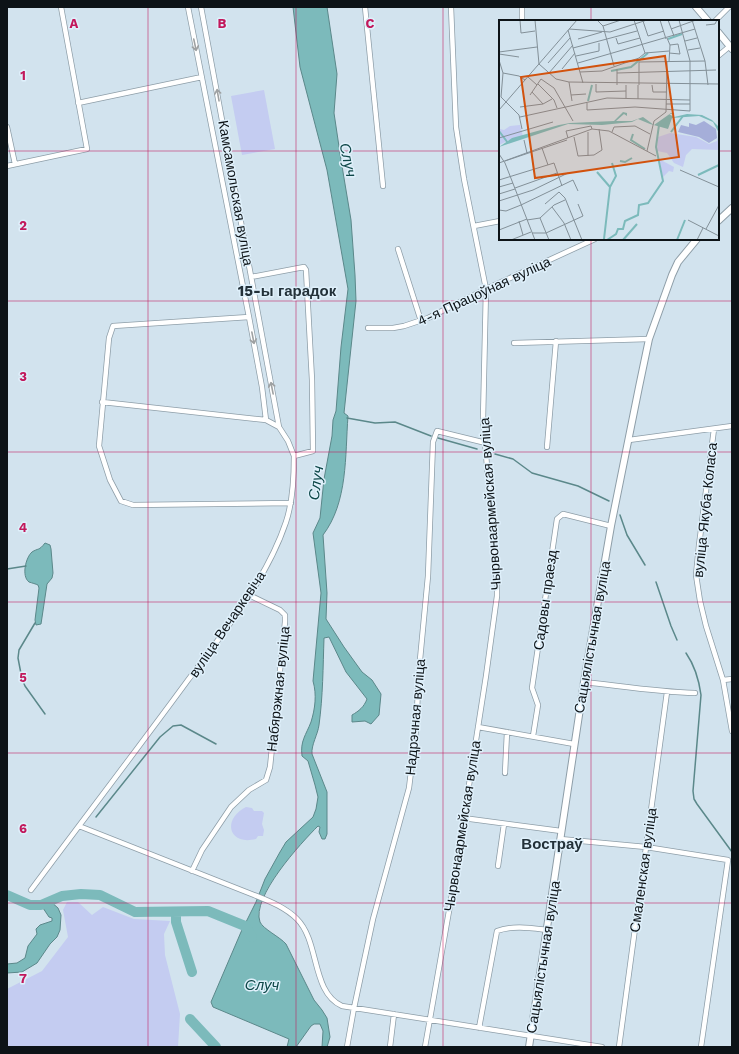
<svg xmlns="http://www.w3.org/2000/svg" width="739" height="1054" viewBox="0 0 739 1054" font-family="'Work Sans',sans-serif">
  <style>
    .green { fill: #c4ccf1 }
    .water { fill: #7cbabb; stroke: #5b888a }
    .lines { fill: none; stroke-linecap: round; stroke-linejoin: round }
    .stream { stroke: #5b888a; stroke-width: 1.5 }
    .river { stroke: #7cbabb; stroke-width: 10 }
    .minor-casing { stroke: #8e9ea8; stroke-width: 6 }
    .secondary-casing { stroke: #8e9ea8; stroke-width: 8 }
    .minor { stroke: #fff; stroke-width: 4.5 }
    .secondary { stroke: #fff; stroke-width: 6 }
    .oneway { stroke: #9ea1a2 }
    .grid { fill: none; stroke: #c2185b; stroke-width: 1; stroke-opacity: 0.55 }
    .labels { text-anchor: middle; stroke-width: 3; stroke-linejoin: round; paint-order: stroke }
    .street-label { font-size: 14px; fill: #0d1317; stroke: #dff0fb }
    .water-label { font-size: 15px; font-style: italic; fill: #0e4748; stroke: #dff0fb }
    .neighbourhood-label { font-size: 15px; font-weight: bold; fill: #233139; stroke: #dff0fb }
    .inset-river { fill: none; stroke: #7cbabb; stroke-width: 2 }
    .inset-road { fill: none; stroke: #839098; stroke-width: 1 }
    .view { fill: #d2520d; fill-opacity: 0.15; stroke: #d2520d; stroke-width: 2 }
    .inset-edge { fill: none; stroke: #0d1317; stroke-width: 2 }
    .grid-label { font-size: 13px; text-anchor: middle; font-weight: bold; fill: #c2185b; stroke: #dff0fb; stroke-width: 3; stroke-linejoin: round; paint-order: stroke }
  </style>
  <rect width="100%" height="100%" fill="#d2e3ee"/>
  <!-- green -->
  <path class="green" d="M264,90L275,149L242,155L231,96Z
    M246,807L252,808L254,811H262L264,813L262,824L264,830L263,836H258L256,839C228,846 222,819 246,807Z
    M67,902H78L92,915L103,907L134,919L170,921L164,934L165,955L180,1014L178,1047H7V989L42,971L68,937L63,910Z"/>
  <!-- water -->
  <path class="water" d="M293,7H327L337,74L334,113L341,160L351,220L355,275L356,301L344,413L348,416C345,456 348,502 323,535L327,593L326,619L344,647L362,672L372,680L381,694L379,715L371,724L365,721L352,722V715C359,711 364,707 367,699L346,672L329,637L324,638C323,667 323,696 319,725C318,734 311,745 312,754L327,792V834L325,839H322L319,832L320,827L318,826C301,843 251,897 260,922C263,929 280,937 286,944L314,1000L322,1010L327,1018L330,1037L327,1047H322L323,1031L320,1024H314L311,1026L296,1047H287L289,1039L213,1007L211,1002L241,932L256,902L265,879L280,852L286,842L313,817L316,809L318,797L315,785L308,761L302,756C300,741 306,735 311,722C315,709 317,695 313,681L321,593L313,533L320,518L324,479L332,436L333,420L336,411L341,347L348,289L327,170L300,67Z
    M45,543L50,545L51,549L53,573L52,578L47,584L41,624L36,625L35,620L39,588L38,585C36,584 32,583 29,582C21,576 26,557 32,552C38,548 39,551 45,543Z
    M50,901L58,908L61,915L60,930L57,937L50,944L37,963L22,972L7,973V964L17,963L25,958L28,946L37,934L36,929L40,925L52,921V918L49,917L41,905Z"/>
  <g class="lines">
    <!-- stream -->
    <path class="stream" d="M347,418L375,423L395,422L431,436
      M438,438L477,449
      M495,454L513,459L532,473L578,486L609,501
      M620,515L627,535L645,565
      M7,569L26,566
      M656,582L671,626L677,640
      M35,623L19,650L18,658L22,679L25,686L45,714
      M686,653C695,666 699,680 701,695L693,791L694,799L697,804L732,852
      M96,817L160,737L173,726L181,725L216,744"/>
    <!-- river -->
    <path class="river" d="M7,895L30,905H41L62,896L81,894L100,895L135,912L208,911L245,926L252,937
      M176,912V922L192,972
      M190,1019L216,1047"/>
    <!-- minor casing -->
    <g class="minor-casing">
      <path id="minor" d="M188,7L249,317L262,387L266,420
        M201,7L279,427L288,441L294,456
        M365,7L383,186
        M522,21V7
        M715,21L729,7
        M718,56L730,46
        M78,103L202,77
        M7,127L15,164
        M7,166L87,149L61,7
        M474,226L500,221
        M398,249L421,321
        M249,317L113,326L109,338L99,446L110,480L121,501L133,505L291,503
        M368,328H393L404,326L428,318L486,289L595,239
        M514,343L649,339
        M102,402L266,420L279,427
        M714,429L699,545L696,575L700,601L706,626L723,680L732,731
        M629,440L732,426
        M547,447L556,341
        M723,680L732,679
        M584,682C621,686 658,692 695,693
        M478,727L574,744
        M533,736L538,705L532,688L557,519L563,514L611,526
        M505,773L507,732
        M463,818L561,831
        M79,826L254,895C269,901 285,907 297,919C320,942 311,992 342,1006L602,1047
        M560,839L646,847L728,860L701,1047
        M498,866L504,824
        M192,871L202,850L231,807L249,790L266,780L270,767L285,622V615L280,610L249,595
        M31,890C83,820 136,751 188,680C224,632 267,579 286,522C293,501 294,478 294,456L313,451L312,380L306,270L304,267L251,277
        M479,1028L497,931C513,925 531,928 548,930
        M347,1047L354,1008L373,919L409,788L416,730L419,670L428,576L433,442L437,431L486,443
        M390,1047L394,1014
        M425,1047L452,894L486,676L497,596V584L483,419L486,289L464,179L456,127L451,7
        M619,1047L667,692"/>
    </g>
    <!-- secondary casing -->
    <g class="secondary-casing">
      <path id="secondary" d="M696,7L708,21
        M718,32L732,49
        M718,221L732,208
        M529,1047L584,682L611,526L639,387L649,339L672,275L678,262L697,239"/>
    </g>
    <!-- minor -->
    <use href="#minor" class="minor"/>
    <!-- secondary -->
    <use href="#secondary" class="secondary"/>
  </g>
  <!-- one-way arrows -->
  <defs><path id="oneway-shaft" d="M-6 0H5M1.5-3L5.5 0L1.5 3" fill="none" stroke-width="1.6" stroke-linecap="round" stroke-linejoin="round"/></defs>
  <g class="oneway">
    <use href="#oneway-shaft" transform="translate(195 45) rotate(78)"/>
    <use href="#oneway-shaft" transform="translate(218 95) rotate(-100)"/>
    <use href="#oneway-shaft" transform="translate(253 338) rotate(79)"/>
    <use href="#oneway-shaft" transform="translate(272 388) rotate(-101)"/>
  </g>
  <!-- grid -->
  <path class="grid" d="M148,7V1047M296,7V1047M443,7V1047M591,7V21M7,151H500M718,151H732M591,239V1047M7,301H732M7,452H732M7,602H732M7,753H732M7,903H732"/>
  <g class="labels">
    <!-- street labels -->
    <g class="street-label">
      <text transform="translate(236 193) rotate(80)" y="5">Камсамольская вуліца</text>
      <text transform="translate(484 291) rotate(-25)" y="5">4-я Працоўная вуліца</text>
      <text transform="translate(490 504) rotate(-94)" y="5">Чырвонаармейская вуліца</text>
      <text transform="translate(705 510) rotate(-84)" y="5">вуліца Якуба Коласа</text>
      <text transform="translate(545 600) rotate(-82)" y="5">Садовы праезд</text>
      <text transform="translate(227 624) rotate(-56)" y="5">вуліца Вечаркевіча</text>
      <text transform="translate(592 637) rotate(-80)" y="5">Сацыялістычная вуліца</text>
      <text transform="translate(278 689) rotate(-84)" y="5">Набярэжная вуліца</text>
      <text transform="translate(415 717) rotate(-85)" y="5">Надрэчная вуліца</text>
      <text transform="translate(462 826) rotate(-81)" y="5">Чырвонаармейская вуліца</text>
      <text transform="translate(643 870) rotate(-82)" y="5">Смаленская вуліца</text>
      <text transform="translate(543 957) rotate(-81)" y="5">Сацыялістычная вуліца</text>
    </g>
    <!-- water labels -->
    <g class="water-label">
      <text transform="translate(348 160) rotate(78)" y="5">Случ</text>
      <text transform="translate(316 483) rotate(-82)" y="5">Случ</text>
      <text x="262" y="990">Случ</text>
    </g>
    <!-- neighbourhood labels -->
    <g class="neighbourhood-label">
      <text x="287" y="296">15-ы гарадок</text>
      <text x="552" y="849">Востраў</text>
    </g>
  </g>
  <!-- overview -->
  <g transform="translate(499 20)">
    <rect width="220" height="220" fill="#d2e3ee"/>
    <path d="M0,105L1,109L5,110L11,106L21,105L24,116L12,119L0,125ZM171,113L197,117L210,124L218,121L220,114V130L193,129L187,135L184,147L175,143L168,133L158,131L159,117ZM160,139L175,147L174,152L170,151L164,157Z" fill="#c4ccf1"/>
    <path d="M205,101L217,109L218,118L210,123L200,117L179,112L182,105L190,107V103L197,105Z" fill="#a5aed9"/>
    <path d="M124,92L128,93V96L125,94L117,101H133L144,97L155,105L172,93L176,94H170L175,97L188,94L203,95L213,100L219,106L220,113L214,102L200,96L173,98L169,109L151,104L139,99L133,102L103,105L69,104L0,127L13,118L60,105L71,103L115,101Z" fill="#7cbabb"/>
    <path class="inset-river" d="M169,19L183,14M112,51L132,47L149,33M89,81L93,65M0,111L9,123M172,112L184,96M134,114L132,120L146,129M121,141L126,142L133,138M98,152L111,167M199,155L220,145M105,219L111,167L117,156L113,143M108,220L117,214L119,209H124L126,201L139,195L140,185L149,183L164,161L157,127L160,105M124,220L138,204M178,220L186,200"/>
    <path class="inset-road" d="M21,0L22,13L36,11M36,0L40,44M98,0L104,6L115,46M135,0L146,33M161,0L167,19M169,0L175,16M193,0L206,41L209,65M144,1L149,16L165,11M207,5L216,4L218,0M104,6L122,0M70,9L111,12L148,0M172,9L197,0M69,10L84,63M117,18L119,24L141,18M168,18L171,25L170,42M79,19L103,12M186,21L198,18M74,28L138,11M189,30L201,28M0,32L38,27M146,33L170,31M170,33L181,34L179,24L171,25M0,34L20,37M77,36L100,31V23M0,40L4,53L2,77L20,95L23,109M49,43L71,18M79,43L196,9M40,44L57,59L70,62L220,64M63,49L76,33M118,49V65M81,52L103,51L140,38L146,33M4,53L20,56L26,60M50,53L74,25M118,53L217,50M29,57L38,65M70,62L73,81M39,64L55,80L58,88M97,64V72L127,71M139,65V79M140,65V42L206,41M153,65L154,72H168M33,72L44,84M31,75L42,59L55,68L74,101M72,75L87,74M127,78V65M88,83V90L136,87L191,91V41L180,0M167,84H191M21,87L44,84L53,79M0,90L78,0M21,97L108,78L191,80M89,112V136M113,112L115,107L136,106L151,114M75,117L79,136L95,135L103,130L100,109M0,118L54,102M69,118L67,111L92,106L93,109L110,111L157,136M25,120L28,133M43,128L49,145M148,131L155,101L167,92L168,42M0,134L6,143L36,220M6,141L68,120M0,143L93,109M181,150L220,167M0,160L55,143L63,166M0,167L14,163M16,168L58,153M60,172L66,178L83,220M0,174L16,169M0,181L34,170L69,153M46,184L60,172M53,187L65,203L72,220M0,190L7,191L22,185L74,160L79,171M41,198L50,220M28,200L41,198L55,185L66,180M189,200L220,216M20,201L24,215M207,209L220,185M0,210L28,199M33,213H47L84,196L79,184M12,220L32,212M198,220L204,208"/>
    <path class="view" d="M166,36L180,137L36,158L22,57Z"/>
    <rect width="220" height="220" class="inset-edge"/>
  </g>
  <g class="grid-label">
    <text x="74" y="28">A</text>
    <text x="222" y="28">B</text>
    <text x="370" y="28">C</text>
    <text x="23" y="80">1</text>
    <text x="23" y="230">2</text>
    <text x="23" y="381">3</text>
    <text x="23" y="532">4</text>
    <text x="23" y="682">5</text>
    <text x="23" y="833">6</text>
    <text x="23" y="983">7</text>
  </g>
  <!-- border -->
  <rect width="739" height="1054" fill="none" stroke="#0d1317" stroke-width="16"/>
</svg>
